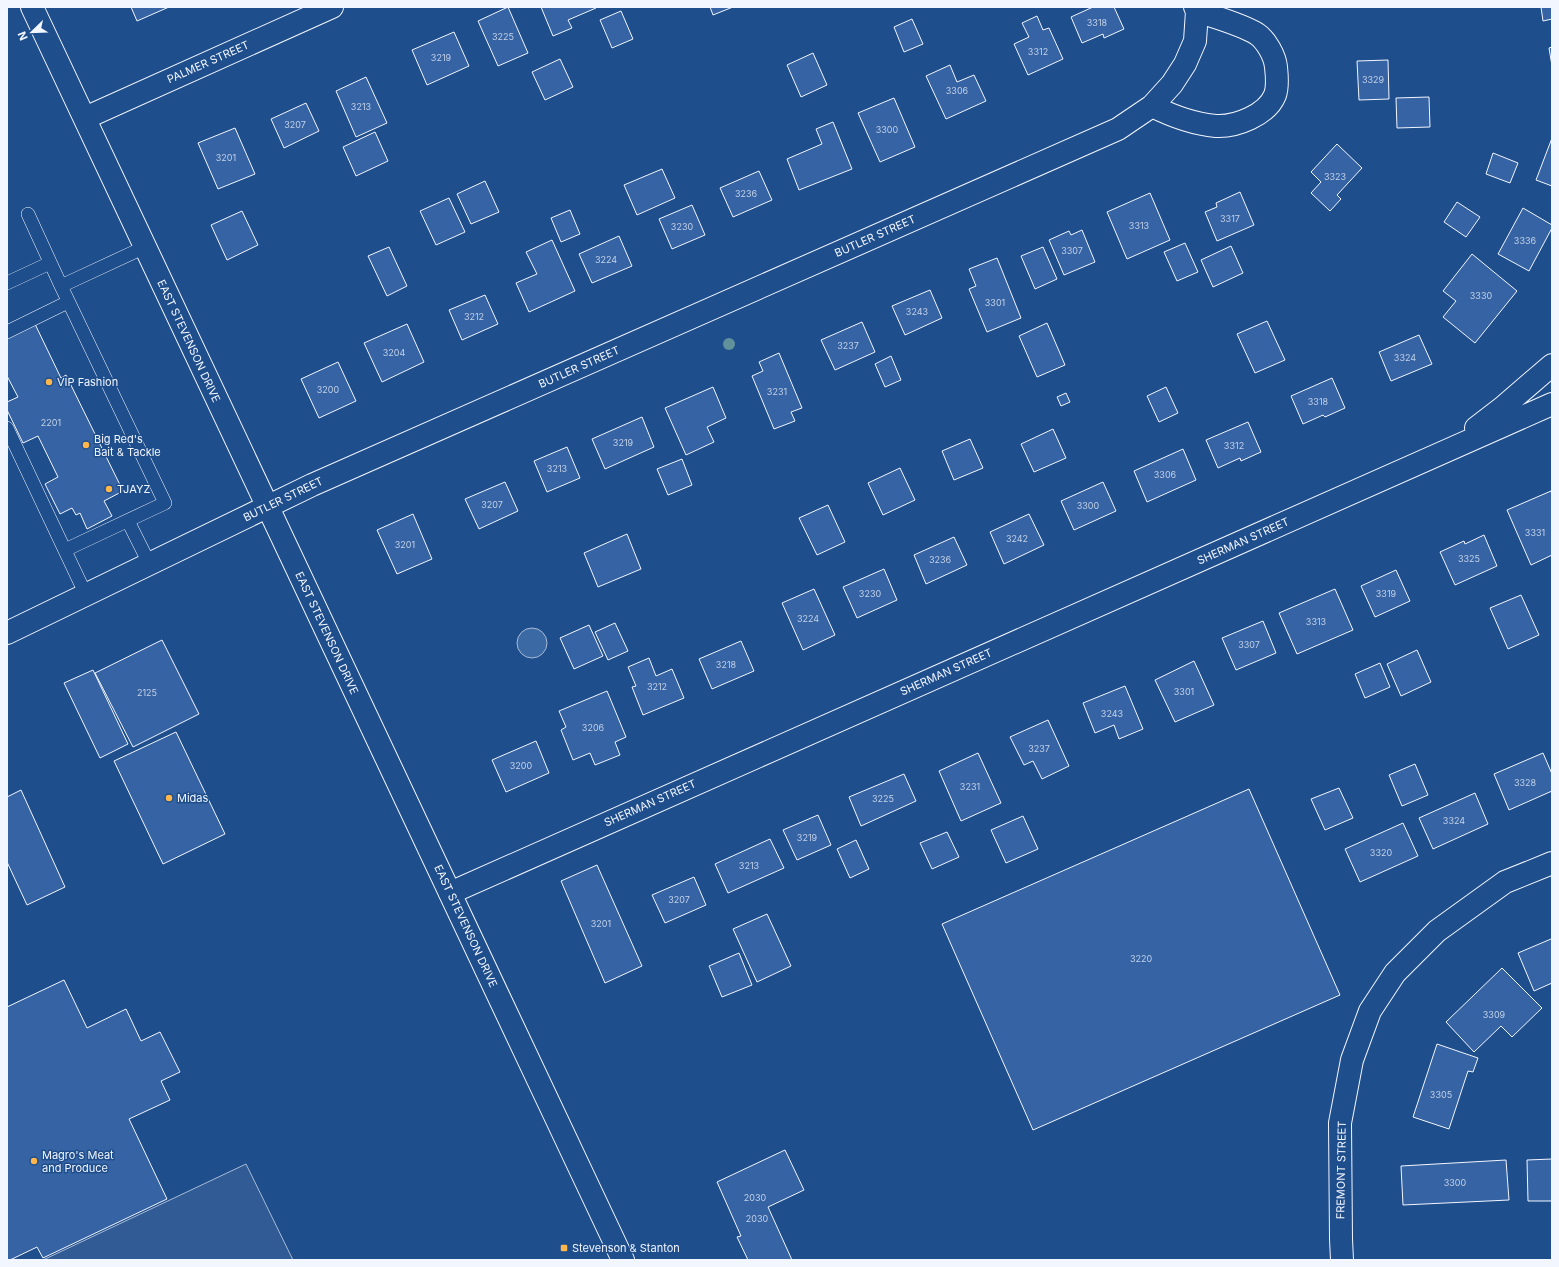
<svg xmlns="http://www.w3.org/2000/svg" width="1559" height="1267" viewBox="0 0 1559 1267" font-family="Inter,sans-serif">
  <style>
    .parking { fill: #305b95; stroke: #a8bbd7 }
    .water { fill: #3b69a3; stroke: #a8bbd7 }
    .building { fill: #3563a3; stroke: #f2f6ff }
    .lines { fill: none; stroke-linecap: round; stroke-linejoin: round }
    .service-casing { stroke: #f2f6ff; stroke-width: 14 }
    .minor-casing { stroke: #f2f6ff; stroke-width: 24 }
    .secondary-casing { stroke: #f2f6ff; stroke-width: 24 }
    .service { stroke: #1f4e8c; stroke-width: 13 }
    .minor { stroke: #1f4e8c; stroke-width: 22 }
    .secondary { stroke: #1f4e8c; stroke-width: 22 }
    .tree { fill: #61919a }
    .poi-dot { fill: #ffb74d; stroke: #1f4e8c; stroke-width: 1.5 }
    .labels { text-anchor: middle; stroke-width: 3; stroke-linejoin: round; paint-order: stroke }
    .number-label { font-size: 9px; fill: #c3d1e8 }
    .street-label { font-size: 11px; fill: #f2f6ff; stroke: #1f4e8c }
    .poi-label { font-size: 11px; fill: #f2f6ff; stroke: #1f4e8c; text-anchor: start }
  </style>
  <rect width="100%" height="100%" fill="#1f4e8c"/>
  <!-- parking -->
  <path class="parking" d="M246,1164L293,1260H43Z"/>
  <!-- water -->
  <path class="water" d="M517 643a15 15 0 1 1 30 0a15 15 0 1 1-30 0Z"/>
  <!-- building -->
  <path class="building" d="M131,7H169L137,21Z
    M508,7L528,53L498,66L478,21Z
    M541,7H596V8L568,20L572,28L553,36Z
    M710,7H733L713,15Z
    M1093,7H1114L1124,29L1104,38L1103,34L1082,43L1071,17Z
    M1541,7H1552V19L1543,21Z
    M621,11L633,39L612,48L600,20Z
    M1037,16L1043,30L1049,28L1063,59L1028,75L1014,44L1029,37L1022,23Z
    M912,19L923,44L904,52L894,27Z
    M454,32L469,66L427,85L412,50Z
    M1552,47V66L1549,48Z
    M813,53L827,85L801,97L787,65Z
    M560,59L573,87L545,100L532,72Z
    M1388,60L1389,99L1359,100L1357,61Z
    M950,65L957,82L974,75L986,101L946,119L926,76Z
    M366,77L387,123L356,137L336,91Z
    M1429,97L1430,127L1397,128L1396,98Z
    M894,98L915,147L880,162L858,113Z
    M306,103L319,131L284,148L271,119Z
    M833,122L852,169L799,190L787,159L822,144L816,129Z
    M235,128L255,174L218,189L198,143Z
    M375,132L388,161L356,176L343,147Z
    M1552,138V186L1536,180Z
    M1337,144L1362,168L1337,195L1341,199L1330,211L1311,193L1321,182L1311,172Z
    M1493,153L1518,163L1510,183L1486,174Z
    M662,169L675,198L637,215L624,185Z
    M759,171L772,200L733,217L720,188Z
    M485,181L499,212L471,224L457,194Z
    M1240,192L1254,225L1217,241L1205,212L1217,207L1216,203Z
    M1150,193L1170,240L1127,259L1107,212Z
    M449,198L465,232L436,245L420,211Z
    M1457,202L1480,217L1466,237L1444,222Z
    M692,205L705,235L672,249L659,219Z
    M1523,208L1552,225V228L1529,271L1498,254Z
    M570,210L580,234L561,242L551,218Z
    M242,211L258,245L227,260L211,225Z
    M1082,230L1095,262L1064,275L1049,240L1069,231L1071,235Z
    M619,236L632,266L592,283L579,254Z
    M552,240L575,291L529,312L516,283L537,274L526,252Z
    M1185,243L1198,272L1177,281L1164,252Z
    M1231,246L1243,273L1213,287L1201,260Z
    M389,247L407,286L387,296L368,256Z
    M1043,247L1057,279L1035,289L1021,256Z
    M1472,254L1517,291L1475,343L1443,317L1456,301L1443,291Z
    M997,258L1021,318L987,332L969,289L976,286L969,269Z
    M930,290L942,318L905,335L892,306Z
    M485,295L498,324L462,340L449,310Z
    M1267,321L1285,360L1255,373L1237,334Z
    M34,322L61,378L66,375L123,491L104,501L112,516L87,529L80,513L76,515L72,508L60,514L45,484L58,477L38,436L23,443L7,410V402L18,397L7,376V336Z
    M862,322L875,352L835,370L821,340Z
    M1047,323L1065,365L1037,377L1019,336Z
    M407,324L424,362L382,382L364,343Z
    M1419,335L1432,364L1391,381L1379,352Z
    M779,353L802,408L791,412L795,421L774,429L752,376L763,371L759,362Z
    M891,356L901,380L885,387L875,364Z
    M338,362L356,401L319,418L301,379Z
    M1332,378L1345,408L1325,417L1323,415L1303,424L1291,396Z
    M713,387L726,418L707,427L714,442L686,455L665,408Z
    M1166,387L1178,413L1159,422L1147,396Z
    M1066,393L1070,402L1061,406L1057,397Z
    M642,417L654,447L605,469L592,439Z
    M1248,422L1261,452L1241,461L1240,458L1218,468L1206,440Z
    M1053,429L1066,458L1034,472L1021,444Z
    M970,439L983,468L954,480L942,451Z
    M567,447L580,478L547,492L534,461Z
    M1183,449L1196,480L1147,502L1134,471Z
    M682,459L692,485L668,495L657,469Z
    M900,468L915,500L883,515L868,483Z
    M505,482L518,511L479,529L465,499Z
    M1103,482L1116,511L1074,530L1061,501Z
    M1551,491L1552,495V555L1531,565L1507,510Z
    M828,505L845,542L817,555L799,518Z
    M413,514L432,559L397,574L377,530Z
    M1029,514L1044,545L1004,564L990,532Z
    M627,534L641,569L598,587L584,553Z
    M1484,535L1497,566L1455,585L1440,552L1464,541L1465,544Z
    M954,537L967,565L926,584L914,555Z
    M884,569L897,600L857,618L843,587Z
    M1396,570L1410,601L1375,617L1361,586Z
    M814,589L835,635L803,650L782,603Z
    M1335,589L1353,630L1297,654L1279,613Z
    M1521,595L1539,635L1508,649L1490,608Z
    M1263,621L1276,653L1236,670L1222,638Z
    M615,623L628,651L608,660L595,632Z
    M589,625L603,656L574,669L560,638Z
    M162,640L199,714L133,747L95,673Z
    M741,641L754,671L712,689L699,659Z
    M1417,650L1431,682L1401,696L1387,664Z
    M649,658L656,676L672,669L684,698L643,715L632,687L636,686L628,667Z
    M1194,661L1214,705L1175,722L1155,680Z
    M1380,663L1390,687L1365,698L1355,674Z
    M93,670L128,744L100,758L64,683Z
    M1125,686L1143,729L1119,739L1114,725L1095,733L1083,703Z
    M607,691L626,737L615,742L620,755L595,765L590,753L573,760L561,730L566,727L559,711Z
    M1048,720L1069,766L1042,779L1033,761L1024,765L1010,737Z
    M176,732L225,834L163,864L114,761Z
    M536,741L549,773L506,792L492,760Z
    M978,753L1001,803L961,821L939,771Z
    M1543,753L1552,774V791L1509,810L1494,774Z
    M1415,764L1428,795L1402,806L1389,775Z
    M904,774L916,801L861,826L849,797Z
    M1339,788L1353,818L1325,830L1311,799Z
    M1249,789L1340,995L1033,1130L942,924Z
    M21,790L65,887L27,905L7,862V797Z
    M1475,793L1488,824L1433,849L1419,818Z
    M818,815L831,845L797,860L783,830Z
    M1023,816L1038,849L1006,863L991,830Z
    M1403,823L1418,856L1360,882L1345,849Z
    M947,832L959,857L932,869L920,843Z
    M770,839L784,868L728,893L715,864Z
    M856,840L869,869L850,878L837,849Z
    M597,865L642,966L605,983L561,881Z
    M694,877L706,905L665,923L652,895Z
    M767,914L791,966L757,982L733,929Z
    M1551,939L1552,940V983L1534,991L1518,953Z
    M739,953L752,985L722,997L709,966Z
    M1502,968L1542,1008L1512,1037L1501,1026L1474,1052L1446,1022Z
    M64,980L87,1028L126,1009L141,1041L160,1032L180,1072L161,1081L170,1100L129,1119L167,1199L43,1258L37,1247L10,1260H7V1007Z
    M1437,1044L1478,1058L1473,1072L1468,1071L1449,1129L1413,1117Z
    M785,1150L804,1190L768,1207L792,1260H748L737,1237L741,1236L717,1182Z
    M1552,1159V1201H1528L1527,1160Z
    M1506,1160L1509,1200L1403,1205L1401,1166Z"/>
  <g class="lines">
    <!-- service casing -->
    <g class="service-casing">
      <path id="service" d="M28,214L61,286L145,247
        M7,283L50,263
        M61,286L165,503L65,550
        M7,332L68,302
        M7,428L86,595
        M128,521L149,563"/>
    </g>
    <!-- minor casing -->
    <g class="minor-casing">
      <path id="minor" d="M1152,106C1172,116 1193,124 1216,126C1236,127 1267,115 1275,95C1278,87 1277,76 1276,67C1275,56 1266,40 1257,34C1241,24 1214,17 1197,11
        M85,118L332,7
        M1476,428L1502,408L1552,365
        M7,633L312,485L1118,129L1152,106L1172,84L1185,64L1195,41L1197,11L1195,7
        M450,893L1552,404
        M1342,1260L1341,1239L1340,1123L1352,1060L1370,1011L1395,973L1437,931L1505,882L1552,863"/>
    </g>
    <!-- secondary casing -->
    <g class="secondary-casing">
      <path id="secondary" d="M32,7L623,1260"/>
    </g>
    <!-- service -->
    <use href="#service" class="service"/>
    <!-- minor -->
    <use href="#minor" class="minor"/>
    <!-- secondary -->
    <use href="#secondary" class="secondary"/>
  </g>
  <!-- trees -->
  <circle class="tree" cx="729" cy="344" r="6"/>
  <!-- markers -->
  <g class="poi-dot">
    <circle cx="49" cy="382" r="4"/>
    <circle cx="86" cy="445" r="4"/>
    <circle cx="109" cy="489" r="4"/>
    <circle cx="169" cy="798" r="4"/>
    <circle cx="34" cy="1161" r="4"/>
    <rect x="560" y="1244" width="8" height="8" rx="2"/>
  </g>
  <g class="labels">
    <!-- number labels -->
    <g class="number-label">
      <text x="1097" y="26">3318</text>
      <text x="503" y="40">3225</text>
      <text x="1038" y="55">3312</text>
      <text x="441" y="61">3219</text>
      <text x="1373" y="83">3329</text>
      <text x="957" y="94">3306</text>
      <text x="361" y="110">3213</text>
      <text x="295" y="128">3207</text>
      <text x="887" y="133">3300</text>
      <text x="226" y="161">3201</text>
      <text x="1335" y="180">3323</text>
      <text x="746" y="197">3236</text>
      <text x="1230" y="222">3317</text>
      <text x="1139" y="229">3313</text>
      <text x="682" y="230">3230</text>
      <text x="1525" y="244">3336</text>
      <text x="1072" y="254">3307</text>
      <text x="606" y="263">3224</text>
      <text x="1481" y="299">3330</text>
      <text x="995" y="306">3301</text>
      <text x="917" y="315">3243</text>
      <text x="474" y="320">3212</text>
      <text x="848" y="349">3237</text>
      <text x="394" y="356">3204</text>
      <text x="1405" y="361">3324</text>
      <text x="328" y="393">3200</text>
      <text x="777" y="395">3231</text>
      <text x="1318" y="405">3318</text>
      <text x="51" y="426">2201</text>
      <text x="623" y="446">3219</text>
      <text x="1234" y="449">3312</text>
      <text x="557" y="472">3213</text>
      <text x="1165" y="478">3306</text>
      <text x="492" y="508">3207</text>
      <text x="1088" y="509">3300</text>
      <text x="1535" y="536">3331</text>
      <text x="1017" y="542">3242</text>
      <text x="405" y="548">3201</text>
      <text x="1469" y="562">3325</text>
      <text x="940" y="563">3236</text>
      <text x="870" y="597">3230</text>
      <text x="1386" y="597">3319</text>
      <text x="808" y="622">3224</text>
      <text x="1316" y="625">3313</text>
      <text x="1249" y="648">3307</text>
      <text x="726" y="668">3218</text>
      <text x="657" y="690">3212</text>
      <text x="1184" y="695">3301</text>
      <text x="147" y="696">2125</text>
      <text x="1112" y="717">3243</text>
      <text x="593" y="731">3206</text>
      <text x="1039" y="752">3237</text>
      <text x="521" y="769">3200</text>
      <text x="1525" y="786">3328</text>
      <text x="970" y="790">3231</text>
      <text x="883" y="802">3225</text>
      <text x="1454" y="824">3324</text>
      <text x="807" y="841">3219</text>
      <text x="1381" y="856">3320</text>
      <text x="749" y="869">3213</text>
      <text x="679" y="903">3207</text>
      <text x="601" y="927">3201</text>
      <text x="1141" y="962">3220</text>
      <text x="1494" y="1018">3309</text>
      <text x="1441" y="1098">3305</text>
      <text x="1455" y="1186">3300</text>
      <text x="755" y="1201">2030</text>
      <text x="757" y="1222">2030</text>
    </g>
    <!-- street labels -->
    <g class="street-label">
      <text transform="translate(208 62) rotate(-24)" y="4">PALMER STREET</text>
      <text transform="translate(875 236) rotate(-24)" y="4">BUTLER STREET</text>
      <text transform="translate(189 341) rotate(65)" y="4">EAST STEVENSON DRIVE</text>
      <text transform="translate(579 367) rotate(-24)" y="4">BUTLER STREET</text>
      <text transform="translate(283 499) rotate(-26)" y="4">BUTLER STREET</text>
      <text transform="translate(1243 541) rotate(-24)" y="4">SHERMAN STREET</text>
      <text transform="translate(327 633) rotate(65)" y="4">EAST STEVENSON DRIVE</text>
      <text transform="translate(946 672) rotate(-24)" y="4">SHERMAN STREET</text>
      <text transform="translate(650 803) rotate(-24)" y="4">SHERMAN STREET</text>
      <text transform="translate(466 926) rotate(65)" y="4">EAST STEVENSON DRIVE</text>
      <text transform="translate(1341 1170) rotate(-89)" y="4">FREMONT STREET</text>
    </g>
    <!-- poi labels -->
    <g class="poi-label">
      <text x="57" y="386">VIP Fashion</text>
      <text x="94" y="443">Big Red's<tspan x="94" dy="13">Bait &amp; Tackle</tspan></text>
      <text x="117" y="493">TJAYZ</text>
      <text x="177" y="802">Midas</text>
      <text x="42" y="1159">Magro's Meat<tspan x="42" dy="13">and Produce</tspan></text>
      <text x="572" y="1252">Stevenson &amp; Stanton</text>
    </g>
  </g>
  <!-- border -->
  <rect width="1559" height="1267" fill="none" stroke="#f2f6ff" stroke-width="16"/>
  <!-- north arrow -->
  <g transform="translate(32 32) rotate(247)" stroke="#1f4e8c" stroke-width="3" paint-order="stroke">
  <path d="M0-3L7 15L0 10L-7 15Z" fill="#f2f6ff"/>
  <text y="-6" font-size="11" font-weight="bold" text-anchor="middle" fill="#f2f6ff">N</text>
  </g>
</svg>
